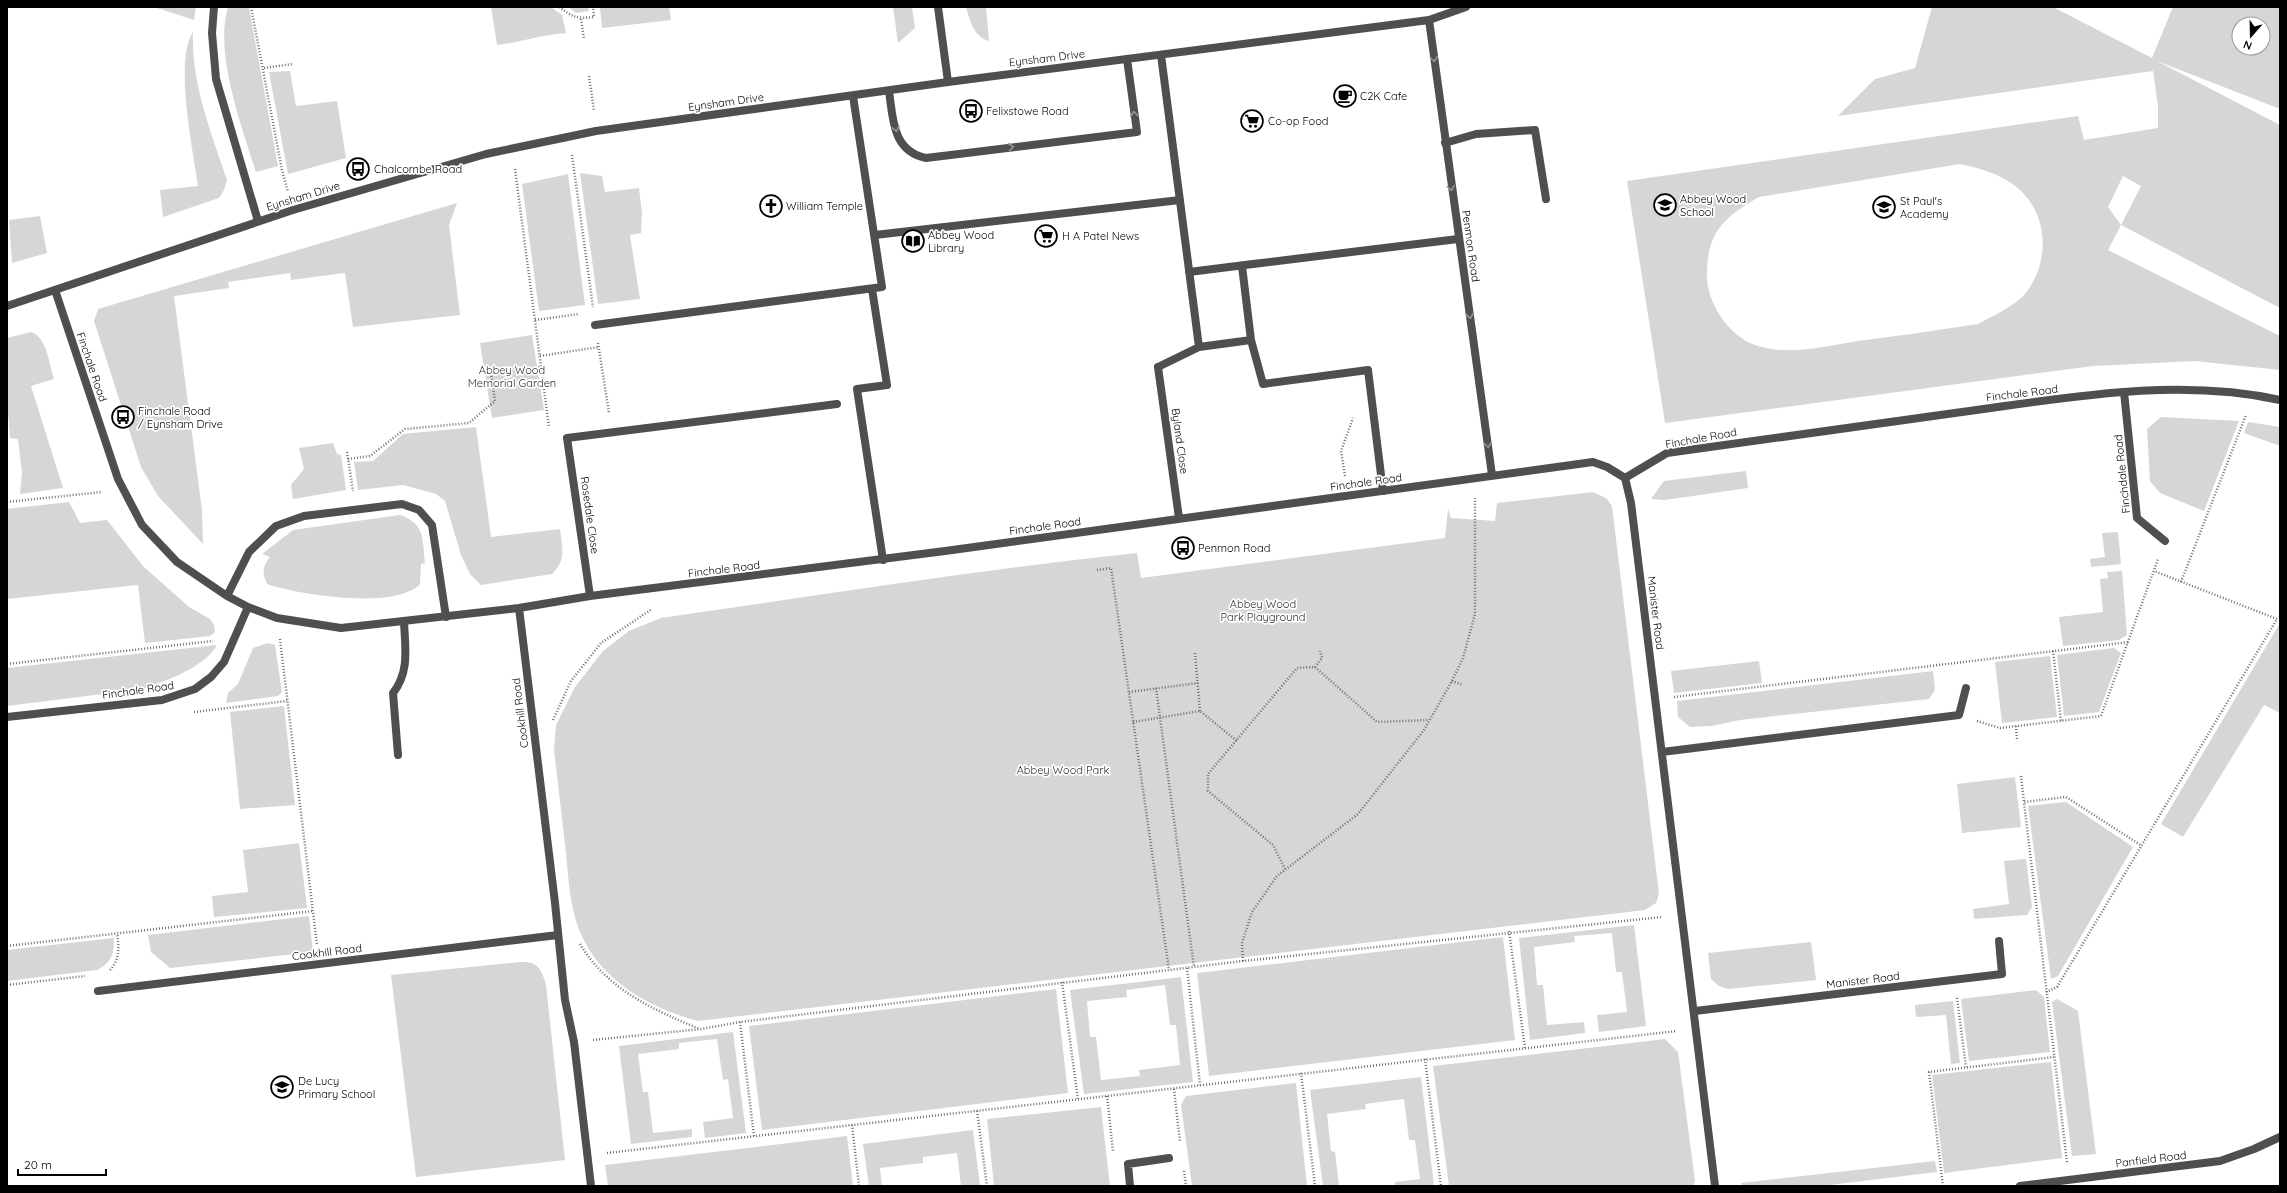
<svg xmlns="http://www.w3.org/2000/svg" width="2287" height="1193" viewBox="0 0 2287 1193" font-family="Quicksand,sans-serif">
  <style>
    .green { fill: #d6d6d6; fill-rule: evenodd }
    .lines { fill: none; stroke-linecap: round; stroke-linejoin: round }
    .path { stroke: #717171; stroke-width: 2.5; stroke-dasharray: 1 2; stroke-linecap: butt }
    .service { stroke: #4f4f4f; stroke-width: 8 }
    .pedestrian { stroke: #4f4f4f; stroke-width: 8 }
    .minor { stroke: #4f4f4f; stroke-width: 8 }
    .tertiary { stroke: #4f4f4f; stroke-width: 8 }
    .oneway { stroke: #959595 }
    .labels { text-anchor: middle; stroke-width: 3.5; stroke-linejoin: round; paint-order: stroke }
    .street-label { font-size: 11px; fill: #000; stroke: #fff }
    .poi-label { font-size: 11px; fill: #000; stroke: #fff; text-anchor: start }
    .park-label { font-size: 11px; fill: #2d2d2d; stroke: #fff }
  </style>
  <rect width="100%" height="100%" fill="#fff"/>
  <!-- green -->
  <path class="green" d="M154,7H196L194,20Z
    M228,7H249L278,166L256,172C242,127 214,54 228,7Z
    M491,7H551L562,15L566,33C542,35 520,42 497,45Z
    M568,7H588L589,11L576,13Z
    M600,7H669L671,20L602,28Z
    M893,7H912L915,28L898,43Z
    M966,7H986L989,41C973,36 970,21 966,7Z
    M1932,7H2053L2152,58L2173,7H2280V109L2157,61L2280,125V308L2121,225L2108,250L2280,336V370L2195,361L2093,366L1665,423L1627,181L2078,116L2084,140L2158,128V106L2153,71L1838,116L1875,79L1915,68ZM2239,24H2263V48H2239ZM1960,164C1978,168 1995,172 2011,183C2047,207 2052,256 2028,290C2019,304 1993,316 1978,324C1938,330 1898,336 1858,341C1825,346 1791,356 1758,346C1730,338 1706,303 1707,274C1707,231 1725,217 1759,197ZM2123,176L2141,186L2121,225L2108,207Z
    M193,32C191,83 211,132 227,180L224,190L219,198L163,217L160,190L198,186C193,150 174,61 193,32Z
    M290,71L296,106L337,101L346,158L288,174L269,72Z
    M580,173L602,176L605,192L639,188L642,213L641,233L630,235L640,299L598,304Z
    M568,174L585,305L539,311L522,184Z
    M457,203L449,225L460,315L353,327L345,273L291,280L290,273L228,282L229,288L174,296L202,510L203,544L158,496L141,467L94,321L98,309Z
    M40,216L47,253L12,263L9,220Z
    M31,332C47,337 49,364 54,379L31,386L63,488L20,494L22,473L18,439L10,438L7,400V338Z
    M532,335L544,410L492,418L480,343Z
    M2161,417L2239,421L2204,511L2160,493L2150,481L2147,429Z
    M2248,422L2280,427V446L2244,433Z
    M476,427L491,537L560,529C562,549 567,559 552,574L481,585L470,574L461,555L445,501L436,494L403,485L358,490L354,462L373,461L403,434Z
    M333,443L337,454L341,455L346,490L293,499L291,485L304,469L299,448Z
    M1746,471L1748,488L1665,500L1651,499L1664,481Z
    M1593,492L1606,498L1612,506L1659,894L1656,903L1645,910L698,1021C655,1010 608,985 586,944C570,916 569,883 566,853C562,818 558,784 554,750L556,725L575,687L603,651L629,631L661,618C820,595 978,570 1137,553L1141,578L1445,538L1448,509L1451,518L1495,521L1497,503Z
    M69,502L80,523L107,520L143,566L189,607L210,619L214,625L215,632L210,636L145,643L138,585L7,599V509Z
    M400,515C426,524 422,539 425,563L421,564L420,584C396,610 299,595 267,584C262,573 262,567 270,557L262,554L293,530Z
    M2118,532L2121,564L2091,567L2090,559L2105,557L2102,533Z
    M2122,571L2127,635L2119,640L2063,646L2059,617L2103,612L2100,579L2108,578L2107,572Z
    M2280,623V713L2264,705L2183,837L2161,824Z
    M268,643L275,645L282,692L278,696L226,703L228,693L238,684L253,648Z
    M217,645C205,667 166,681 143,689L7,706V668Z
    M2114,648L2121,653L2099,712L2064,716L2057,655Z
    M2050,656L2057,717L2002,723L1995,662Z
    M1759,661L1762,683L1674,693L1671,671Z
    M1933,671L1935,690L1929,699L1740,720L1712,726L1690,727L1678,717L1677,701Z
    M284,706L295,805L240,809L230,712Z
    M2015,777L2021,827L1962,833L1957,784Z
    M2066,802L2133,847L2058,976L2051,979L2028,806Z
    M299,843L307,908L214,917L212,896L248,892L243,850Z
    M2026,859L2032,907L2027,915L1974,919L1973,909L2009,904L2004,861Z
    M309,916L313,952L170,968L151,952L148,935Z
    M1634,925L1646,1026L1599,1032L1597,1015L1627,1012L1622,972H1616L1612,933L1574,936L1575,942L1534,947L1537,985H1543L1547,1025L1584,1022L1585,1033L1530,1040L1519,938Z
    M1503,937L1515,1040L1209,1076L1197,973Z
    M114,938C114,954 112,962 97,970L7,981V950Z
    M1811,942L1816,980L1728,989L1719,986L1711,979L1708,953Z
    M521,962C538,961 542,970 546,985L565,1160L416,1177L391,975Z
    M1181,977L1193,1082L1084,1094L1070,990ZM1165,985L1170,1025H1176L1180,1065L1139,1070L1140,1076L1101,1080L1096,1037H1090L1087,1001L1127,997L1126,990Z
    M1056,989L1068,1093L762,1130L749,1026Z
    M2036,990L2044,997L2050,1052L1969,1061L1961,999Z
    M2057,999L2078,1011L2096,1154L2072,1156L2052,1002Z
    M1953,1001L1960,1063L1951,1064L1946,1015L1916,1017L1915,1005Z
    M733,1032L746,1133L705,1138L703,1122L733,1118L728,1079L723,1080L717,1039L679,1043V1049L638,1054L643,1092H648L653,1133L692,1129V1137L631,1144L619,1046Z
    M1665,1039L1678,1052L1695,1181L1693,1186H1449L1433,1066Z
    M2051,1062L2062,1158L1944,1173L1932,1075Z
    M1421,1077L1434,1186H1395V1182L1420,1179L1415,1140H1409L1404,1099L1365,1104L1366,1109L1327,1114L1331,1151L1335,1152L1339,1186H1323L1310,1090Z
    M1296,1083L1307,1186H1192L1181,1105L1186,1096Z
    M1101,1107L1110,1186H994L987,1119Z
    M973,1130L980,1186H961L957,1153L923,1157V1163L880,1168L882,1186H869L863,1144Z
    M847,1136L853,1186H608L605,1165Z
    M1935,1161L1937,1172L1821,1186H1743L1741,1183Z"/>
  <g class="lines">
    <!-- path -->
    <path class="path" d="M251,7L282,170L288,192
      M559,7C573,17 576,19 594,17L593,7
      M581,19L584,39
      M264,68L293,64
      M589,76L594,111
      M572,155L593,307
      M515,169L549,427
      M535,320L579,314
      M598,343L609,413
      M540,356L599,347
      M347,452L353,491
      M348,459L370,456L405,429L469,423L495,401L491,374L541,367
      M1345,476L1341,451L1353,418
      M7,502L102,492
      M1097,570L1111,568L1169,970
      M2181,582L2246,415
      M280,639L317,945
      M2053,651L2061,721
      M1195,653L1200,711
      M7,664L213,641
      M1315,667L1322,658L1320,651
      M1452,681L1463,685
      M1156,688L1194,967
      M1129,692L1198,683
      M1674,697L2129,642
      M194,712L287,701
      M553,720L571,681L601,643L652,609
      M1977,721L2000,728L2101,716L2158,559
      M1133,722L1200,711L1237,741
      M2016,726L2017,739
      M2021,776L2024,802
      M1285,869L1273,845L1208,791V774L1297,668L1315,667L1377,722L1429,720
      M1509,931L1525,1048
      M580,944C607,989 653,1010 700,1029
      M7,946L313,911
      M1243,961L1242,943L1252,912L1277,876L1358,814L1424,730L1452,681L1463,658L1475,614V498
      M1187,968L1200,1085
      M110,970C120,959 119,948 117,933
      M1062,982L1078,1099
      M7,985L85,976
      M2046,992L2057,987L2277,619L2154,571
      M1957,998L1966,1067
      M740,1022L754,1136
      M593,1040L701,1029L740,1022L1243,961L1662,917
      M1425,1059L1441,1186
      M1301,1073L1315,1186
      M1174,1089L1180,1142
      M1107,1096L1113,1151
      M977,1111L987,1186
      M852,1125L859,1186
      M607,1153L1677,1031
      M2067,1162L2024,802L2066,797L2142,846
      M1184,1171L1186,1186
      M1943,1186L1929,1072L2054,1057"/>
    <!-- service -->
    <path class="service" d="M889,91C893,118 892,151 926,158L1137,132L1127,59
      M1445,143L1476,134L1535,130L1546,199
      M1253,264L1458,239
      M398,755L393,693C410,672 405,647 404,621"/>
    <!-- pedestrian -->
    <path class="pedestrian" d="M1161,55L1199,347
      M875,235L1180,200
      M1242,266L1251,340L1263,384L1368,370L1383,491
      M1189,272L1253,264
      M872,289L887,385L857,389L883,560
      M595,325L882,287L853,96
      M1158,367L1199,347L1251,340"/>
    <!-- minor -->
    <path class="minor" d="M214,7L212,33L216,79L258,221
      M938,7L948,82
      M1429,20L1492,475
      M55,290L118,479L142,525L177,562L227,596L248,607L277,618L341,628L519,608L590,596L945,551L1593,462L1607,467L1625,478
      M1158,367L1179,518
      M2124,392L2137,518L2165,541
      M1625,478L1631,503L1715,1186
      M1625,478L1667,453C1766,439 1864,426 1962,412C2066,398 2176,377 2280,400
      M227,596L249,552L276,526L304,516L402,504L419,510L432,525L446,617
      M590,596L567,438L837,404
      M519,608L555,903L565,1000L574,1042L591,1186
      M7,717L162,700L195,689L211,677L224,662L248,607
      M1662,752L1959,715L1966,688
      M98,991L558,935
      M1695,1011L2002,974L1999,941
      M1130,1186L1128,1164L1169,1158
      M2020,1186L2220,1161L2254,1149L2280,1137"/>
    <!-- tertiary -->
    <path class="tertiary" d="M7,306L293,210L486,154L596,131L948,82L1429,20L1466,7"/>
  </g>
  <!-- one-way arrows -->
  <defs><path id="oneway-chevron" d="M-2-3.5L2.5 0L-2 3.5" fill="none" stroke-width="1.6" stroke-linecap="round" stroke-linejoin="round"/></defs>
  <g class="oneway">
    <use href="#oneway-chevron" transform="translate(1434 59) rotate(83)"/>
    <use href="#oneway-chevron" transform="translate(1134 114) rotate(-97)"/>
    <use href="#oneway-chevron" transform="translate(896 129) rotate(77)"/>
    <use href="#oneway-chevron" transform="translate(1011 147) rotate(-7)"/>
    <use href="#oneway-chevron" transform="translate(1451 188) rotate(82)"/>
    <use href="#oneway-chevron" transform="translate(1470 316) rotate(81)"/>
    <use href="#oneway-chevron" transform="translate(1488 445) rotate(82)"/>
  </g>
  <!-- icons -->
  <defs>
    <g id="cafe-ring" transform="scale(1.15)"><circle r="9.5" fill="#fff" stroke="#000" stroke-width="1.5"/><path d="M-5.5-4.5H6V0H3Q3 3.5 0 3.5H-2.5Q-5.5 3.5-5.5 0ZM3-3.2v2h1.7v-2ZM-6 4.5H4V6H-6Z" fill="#000"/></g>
    <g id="bus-ring" transform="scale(1.15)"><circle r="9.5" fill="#fff" stroke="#000" stroke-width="1.5"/><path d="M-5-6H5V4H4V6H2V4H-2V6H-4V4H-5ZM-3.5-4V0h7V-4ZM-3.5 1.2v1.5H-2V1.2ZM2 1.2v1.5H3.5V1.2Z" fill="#000"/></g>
    <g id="supermarket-ring" transform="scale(1.15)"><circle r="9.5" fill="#fff" stroke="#000" stroke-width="1.5"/><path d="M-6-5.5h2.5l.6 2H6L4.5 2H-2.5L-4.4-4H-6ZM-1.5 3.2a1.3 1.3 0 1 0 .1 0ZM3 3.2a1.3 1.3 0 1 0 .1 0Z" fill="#000"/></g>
    <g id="school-ring" transform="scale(1.15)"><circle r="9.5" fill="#fff" stroke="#000" stroke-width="1.5"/><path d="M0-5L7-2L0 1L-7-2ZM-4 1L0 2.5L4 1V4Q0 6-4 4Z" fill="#000"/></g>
    <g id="church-ring" transform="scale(1.15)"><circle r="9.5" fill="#fff" stroke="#000" stroke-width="1.5"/><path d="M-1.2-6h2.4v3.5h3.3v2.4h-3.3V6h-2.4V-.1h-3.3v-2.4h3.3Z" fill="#000"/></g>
    <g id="library-ring" transform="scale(1.15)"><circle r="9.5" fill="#fff" stroke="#000" stroke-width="1.5"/><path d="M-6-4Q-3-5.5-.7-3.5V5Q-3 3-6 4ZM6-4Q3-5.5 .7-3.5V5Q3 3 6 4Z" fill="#000"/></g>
  </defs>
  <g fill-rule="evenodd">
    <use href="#cafe-ring" x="1345" y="96"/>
    <use href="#bus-ring" x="971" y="111"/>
    <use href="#supermarket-ring" x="1252" y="121"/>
    <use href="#bus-ring" x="358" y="169"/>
    <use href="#school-ring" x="1665" y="205"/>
    <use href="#church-ring" x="771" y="206"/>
    <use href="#school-ring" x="1884" y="207"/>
    <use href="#supermarket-ring" x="1046" y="236"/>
    <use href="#library-ring" x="913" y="241"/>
    <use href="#bus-ring" x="123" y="417"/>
    <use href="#bus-ring" x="1183" y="548"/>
    <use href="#school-ring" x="282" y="1087"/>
  </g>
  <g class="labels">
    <!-- street labels -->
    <g class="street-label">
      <text transform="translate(1047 58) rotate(-7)" y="4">Eynsham Drive</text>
      <text transform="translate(726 102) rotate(-8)" y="4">Eynsham Drive</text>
      <text transform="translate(303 196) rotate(-17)" y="4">Eynsham Drive</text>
      <text transform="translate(1471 246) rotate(82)" y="4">Penmon Road</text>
      <text transform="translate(92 367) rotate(71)" y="4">Finchale Road</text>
      <text transform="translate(2022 393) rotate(-7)" y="4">Finchale Road</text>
      <text transform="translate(1701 438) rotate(-10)" y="4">Finchale Road</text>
      <text transform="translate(1180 441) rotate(82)" y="4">Byland Close</text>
      <text transform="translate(2122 474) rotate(-96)" y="4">Finchdale Road</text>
      <text transform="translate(1366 482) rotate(-8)" y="4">Finchale Road</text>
      <text transform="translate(590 515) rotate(82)" y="4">Rosedale Close</text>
      <text transform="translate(1045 526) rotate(-8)" y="4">Finchale Road</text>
      <text transform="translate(724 569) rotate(-7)" y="4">Finchale Road</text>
      <text transform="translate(1656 613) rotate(83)" y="4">Manister Road</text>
      <text transform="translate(138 690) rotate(-8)" y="4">Finchale Road</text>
      <text transform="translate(520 713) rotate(-97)" y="4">Cookhill Road</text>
      <text transform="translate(327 952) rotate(-7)" y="4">Cookhill Road</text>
      <text transform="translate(1863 980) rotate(-7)" y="4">Manister Road</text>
      <text transform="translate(2151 1159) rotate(-7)" y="4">Panfield Road</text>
    </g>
    <!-- poi labels -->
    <g class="poi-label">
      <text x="1360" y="100">C2K Cafe</text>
      <text x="986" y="115">Felixstowe Road</text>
      <text x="1268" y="125">Co-op Food</text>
      <text x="374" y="173">Chalcombe Road</text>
      <text x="1680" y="203">Abbey Wood<tspan x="1680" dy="13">School</tspan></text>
      <text x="1900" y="205">St Paul's<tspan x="1900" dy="13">Academy</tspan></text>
      <text x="786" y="210">William Temple</text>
      <text x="928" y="239">Abbey Wood<tspan x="928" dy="13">Library</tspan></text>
      <text x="1062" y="240">H A Patel News</text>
      <text x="138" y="415">Finchale Road<tspan x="138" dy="13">/ Eynsham Drive</tspan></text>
      <text x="1198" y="552">Penmon Road</text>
      <text x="298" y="1085">De Lucy<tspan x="298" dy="13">Primary School</tspan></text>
    </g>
    <!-- park labels -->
    <g class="park-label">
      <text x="512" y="374">Abbey Wood<tspan x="512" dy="13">Memorial Garden</tspan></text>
      <text x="1263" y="608">Abbey Wood<tspan x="1263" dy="13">Park Playground</tspan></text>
      <text x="1063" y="774">Abbey Wood Park</text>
    </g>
  </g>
  <!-- border -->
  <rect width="2287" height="1193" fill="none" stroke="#000000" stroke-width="16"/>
  <!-- north arrow -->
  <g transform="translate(2251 36) rotate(200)"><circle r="19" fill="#ffffff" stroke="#999999"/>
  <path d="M0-3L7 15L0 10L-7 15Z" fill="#000000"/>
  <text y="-6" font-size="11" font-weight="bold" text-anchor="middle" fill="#000000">N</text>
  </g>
  <!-- scale -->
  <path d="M18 1169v6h88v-6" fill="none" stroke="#000000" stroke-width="2"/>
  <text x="24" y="1169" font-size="12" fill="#000000" stroke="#ffffff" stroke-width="3" paint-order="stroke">20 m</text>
</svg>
